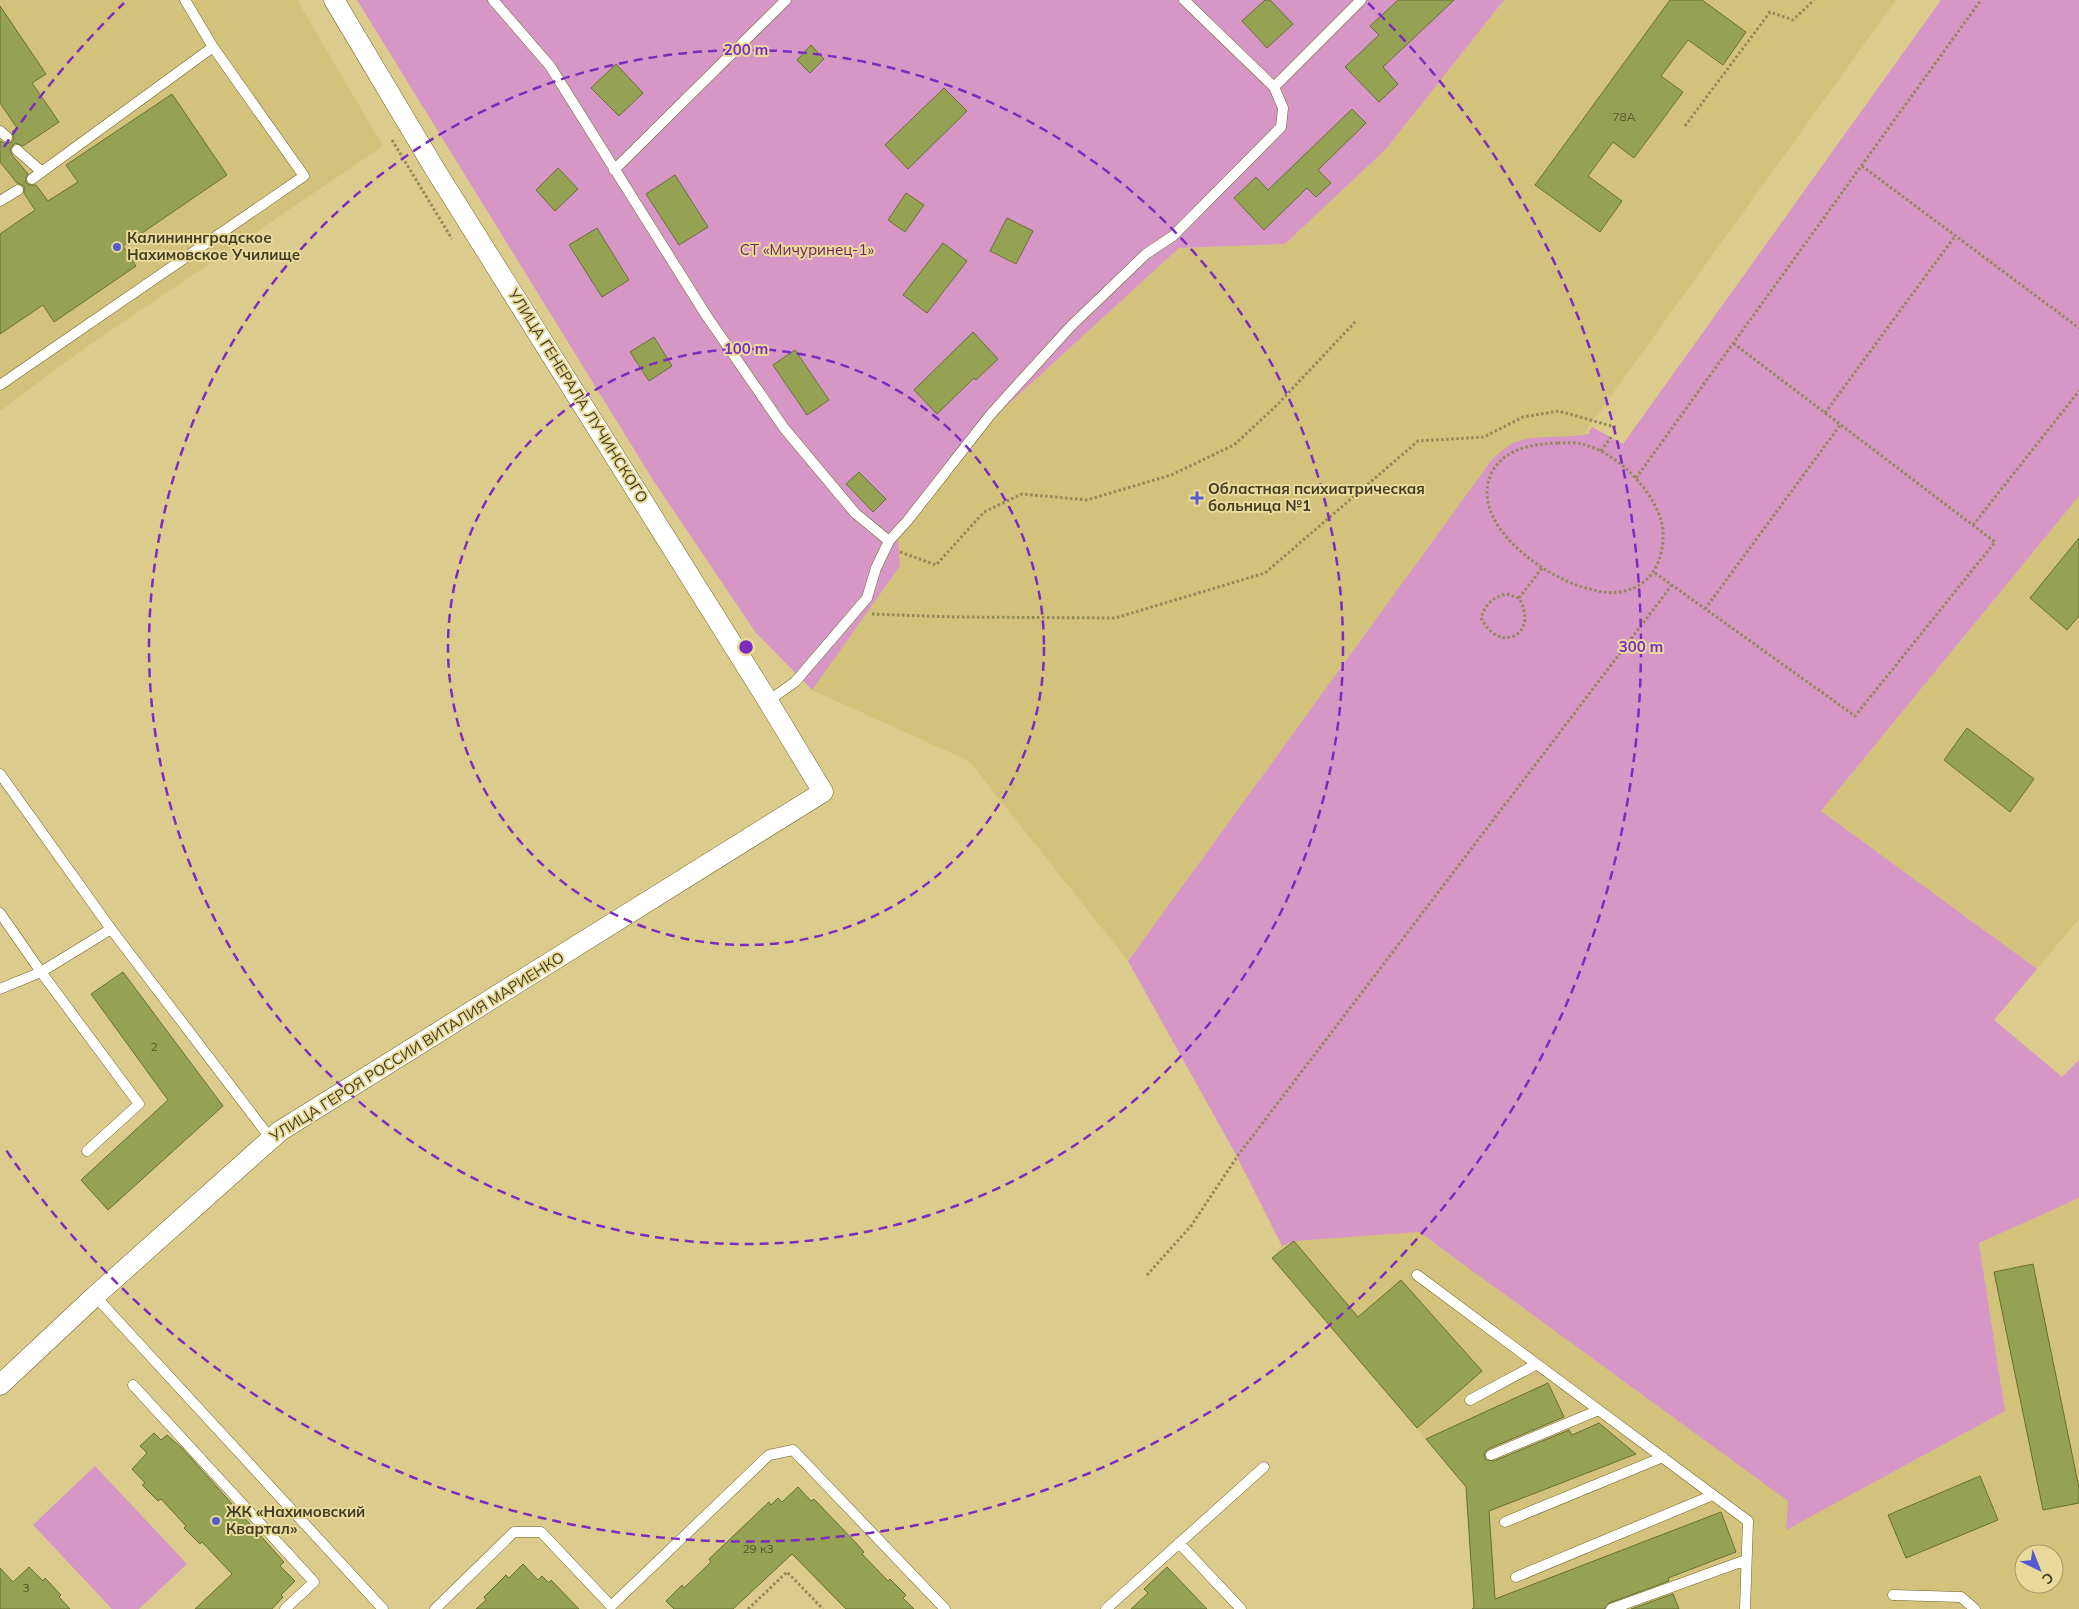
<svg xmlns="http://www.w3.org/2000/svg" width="2079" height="1609" viewBox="0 0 2079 1609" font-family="Mulish,sans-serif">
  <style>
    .built { fill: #d3c27b; fill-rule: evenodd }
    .green { fill: #d697c6 }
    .building { fill: #96a253; stroke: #666f34 }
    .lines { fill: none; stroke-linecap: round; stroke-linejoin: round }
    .lane-casing { stroke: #726426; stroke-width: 11 }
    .street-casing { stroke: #726426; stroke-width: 21 }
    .path { stroke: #93885b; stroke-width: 3; stroke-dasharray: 2.5 2.5; stroke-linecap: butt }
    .lane { stroke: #fff; stroke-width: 10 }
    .street { stroke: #fff; stroke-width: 20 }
    .ring { fill: none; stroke: #7b2cbf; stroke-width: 2.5; stroke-dasharray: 9 6 }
    .poi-dot { fill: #545bd2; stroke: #e9d99a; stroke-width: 2 }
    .labels { text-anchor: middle; stroke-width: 4; stroke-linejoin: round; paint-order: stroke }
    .number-label { font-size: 12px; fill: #57562e }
    .poi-label { font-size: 15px; font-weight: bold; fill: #423c22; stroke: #e9d99a; text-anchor: start }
    .park-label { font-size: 15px; fill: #722363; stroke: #e9d99a }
    .street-label { font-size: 15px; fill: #423c22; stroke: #e9d99a }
    .centre { fill: #7b2cbf; stroke: #e9d99a; stroke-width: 2.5 }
    .ring-label { font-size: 15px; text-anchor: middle; font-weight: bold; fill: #7b2cbf; stroke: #e9d99a; stroke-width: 4; stroke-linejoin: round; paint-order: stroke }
  </style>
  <rect width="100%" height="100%" fill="#dbcc8d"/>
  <!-- built -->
  <path class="built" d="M0,0H297L383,146L85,348L0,411Z
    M1504,0H1670L1535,185L1600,232L1622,201L1588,176L1613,142L1635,158L1682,92L1661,76L1688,40L1723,65L1746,33L1702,0H1896L1585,432L1588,434L1574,437L1544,438L1493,458L1128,961L969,761L812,690L899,566L898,539L990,421L1179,248L1285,244L1386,149Z
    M2079,496V919L2037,969L1821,811Z
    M2079,1198V1609H1474L1466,1487L1272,1258L1282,1246L1294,1241L1419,1232L1788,1501L1786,1529L2005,1411L1979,1243ZM2024,1554H2054V1584H2024Z"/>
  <!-- green -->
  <path class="green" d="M357,0H1504L1386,149L1285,244L1179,248L990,421L898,539L900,566L812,690L756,633L653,480Z
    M1941,0H2079V496L1821,811L2037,969L1994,1020L2062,1077L2079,1060V1198L1979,1243L2005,1411L1786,1530L1788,1501L1419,1232L1295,1241L1282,1246L1235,1153L1128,961L1493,458C1500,453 1508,445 1516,442C1535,434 1566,439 1588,434L1592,427L1623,444Z
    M95,1466L187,1564L139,1609H112L33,1525Z"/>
  <!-- building -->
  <path class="building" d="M1265,0H1270L1293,24L1267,48L1242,21Z
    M1398,0H1454L1383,67L1398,84L1379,102L1345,67L1379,35L1370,26Z
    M1670,0H1702L1746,32L1723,65L1688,40L1661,76L1683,92L1634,158L1613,142L1588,176L1622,201L1600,232L1535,185Z
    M0,6L46,74L32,83L59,122L23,146L15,143L10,149L12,155L28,174L26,177V183L30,185H36L48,201L78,182L66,165L172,94L227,175L123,246L136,266L54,322L43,305L0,334V234L35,210L24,193V186L17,183L0,162V141L6,144L12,142L14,138L12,132L17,128L0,103Z
    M811,45L824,59L810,73L797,60Z
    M616,64L643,93L619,116L591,88Z
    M944,88L967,111L908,169L885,145Z
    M1352,109L1366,123L1318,170L1331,183L1316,197L1307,188L1264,230L1234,198L1256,177L1268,190Z
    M558,168L578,189L555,211L536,190Z
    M675,175L708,227L679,245L646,194Z
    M906,193L924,205L905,232L888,220Z
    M1007,218L1033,231L1016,264L990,251Z
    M597,228L629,280L602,297L569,245Z
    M943,243L967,261L927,313L903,295Z
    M973,332L998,359L976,380L974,378L937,414L914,390Z
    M654,337L672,366L649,381L630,352Z
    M795,350L829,400L807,415L773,365Z
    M859,472L886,499L873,512L846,484Z
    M2079,538V616L2067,630L2030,598Z
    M1967,728L2034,779L2010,812L1944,760Z
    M123,972L223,1106L108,1210L81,1180L168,1100L91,994Z
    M1294,1241L1358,1317L1401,1280L1482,1371L1417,1428L1272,1258Z
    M2033,1264L2079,1488V1503L2043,1510L1994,1272Z
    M1548,1383L1564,1417L1488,1449L1484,1454L1486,1460L1494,1461L1569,1430L1572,1435L1599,1423L1636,1454L1489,1511L1495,1599L1721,1512L1736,1552L1668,1578L1669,1581L1609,1603L1604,1609H1472L1474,1607L1466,1487L1426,1439Z
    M154,1433L161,1440L167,1435L183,1449L284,1562L280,1566L295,1581L281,1595L283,1597L272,1609H195L232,1574L202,1542L200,1544L184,1528L186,1526L161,1499L158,1501L142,1485L145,1483L132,1469L147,1453L140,1446Z
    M1980,1476L1998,1520L1906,1558L1888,1515Z
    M798,1487L811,1501L814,1499L857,1544L864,1552L862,1554L888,1581L890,1579L906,1595L903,1598L914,1609H846L792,1554L733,1609H674L666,1601L682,1585L684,1588L711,1562L709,1559L769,1502L771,1505L778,1498L782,1502Z
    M523,1564L538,1580L542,1576L549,1583L551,1580L579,1609H476L486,1600L484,1597L506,1575L509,1578Z
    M29,1567L43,1581L45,1578L61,1595L59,1597L70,1609H0V1568L13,1582Z
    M1167,1567L1207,1609H1131L1148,1593L1144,1589Z
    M1673,1594L1679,1609H1631Z"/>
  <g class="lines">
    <!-- lane casing -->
    <g class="lane-casing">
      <path id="lane" d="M493,0L550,66L706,315L784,428L855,513L889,541L908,520L991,414L1071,326L1146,254L1173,236L1281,127L1283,108L1274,87L1184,0
        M1274,87L1361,0
        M0,131L7,137
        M17,150L42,172
        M614,170L786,0
        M32,179L213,47L185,0
        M0,201L18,190
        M0,385L304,176L213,47
        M768,701L795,682L867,598L876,568L889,541
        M0,774L111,929L41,972L0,913
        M111,929L271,1139
        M0,989L41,972L139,1104L87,1151
        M1417,1275L1748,1521L1745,1609
        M95,1296L383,1609
        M133,1385L314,1582L285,1609
        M1470,1400L1537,1364
        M1491,1455L1599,1410
        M1505,1522L1663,1457
        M1179,1543L1241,1609
        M1516,1577L1713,1495
        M1893,1595L1961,1597L1975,1609
        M435,1609L514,1532H541L611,1606L769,1455L793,1450L945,1609
        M1106,1609L1264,1467
        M1611,1609L1746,1560"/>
    </g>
    <!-- street casing -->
    <g class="street-casing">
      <path id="street" d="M0,1385L95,1296L280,1131L823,792L768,701L436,171L334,0"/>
    </g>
    <!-- path -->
    <path class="path" d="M1685,126L1770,12L1793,20L1814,0
      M392,140L452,239
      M1862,166L2079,328
      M1825,413L1955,236
      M1558,443C1565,443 1574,442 1581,444C1615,451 1650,486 1661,520C1665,533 1663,548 1659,560C1653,578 1638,589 1620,592C1609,594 1597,591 1586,588C1544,577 1467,523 1492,472C1505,448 1533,444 1558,443Z
      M1601,451L1611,437
      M1636,478L1981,0
      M1973,525L2079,391
      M900,552L936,565L984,512L1022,494L1087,500L1171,475L1234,445L1277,405L1355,322
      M1655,573L1855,716L1995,542L1733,343
      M1507,594L1519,598C1540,635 1499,655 1481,618C1486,603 1493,597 1507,594Z
      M1519,598L1542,568
      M1705,609L1841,424
      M872,614L953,617L1115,618L1265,573L1418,441L1484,437L1523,417L1559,411L1618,428
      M1147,1275L1191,1226L1239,1154L1672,585
      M748,1609L787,1572L823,1609"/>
    <!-- lane -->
    <use href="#lane" class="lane"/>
    <!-- street -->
    <use href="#street" class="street"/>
  </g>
  <!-- distance rings -->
  <g class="ring">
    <circle cx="746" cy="647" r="298"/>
    <circle cx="746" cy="647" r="597"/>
    <path d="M4 147A895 895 0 0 1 124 3M1368 3A895 895 0 1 1 4 1147"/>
  </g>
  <!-- markers -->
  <g class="poi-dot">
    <circle cx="117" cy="247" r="5"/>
    <path d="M1194.5 490.5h5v5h5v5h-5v5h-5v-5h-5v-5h5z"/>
    <circle cx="216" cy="1521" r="5"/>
  </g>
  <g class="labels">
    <!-- number labels -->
    <g class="number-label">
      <text x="1624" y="121">78А</text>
      <text x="154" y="1051">2</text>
      <text x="758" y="1553">29 к3</text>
      <text x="26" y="1592">3</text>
    </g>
    <!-- poi labels -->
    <g class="poi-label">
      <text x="127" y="243">Калининнградское<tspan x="127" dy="17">Нахимовское Училище</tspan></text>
      <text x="1208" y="494">Областная психиатрическая<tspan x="1208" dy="17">больница №1</tspan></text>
      <text x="226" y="1517">ЖК «Нахимовский<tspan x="226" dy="17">Квартал»</tspan></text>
    </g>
    <!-- park labels -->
    <g class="park-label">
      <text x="807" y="255">СТ «Мичуринец-1»</text>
    </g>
    <!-- street labels -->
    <g class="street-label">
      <text transform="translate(578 396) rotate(58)" y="5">УЛИЦА ГЕНЕРАЛА ЛУЧИНСКОГО</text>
      <text transform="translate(417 1047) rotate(-32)" y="5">УЛИЦА ГЕРОЯ РОССИИ ВИТАЛИЯ МАРИЕНКО</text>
    </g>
  </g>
  <circle cx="746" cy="647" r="8" class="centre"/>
  <g class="ring-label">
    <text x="746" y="55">200 m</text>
    <text x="746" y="354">100 m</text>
    <text x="1641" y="652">300 m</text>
  </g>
  <!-- north arrow -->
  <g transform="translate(2039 1569) rotate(137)"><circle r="24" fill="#e9d99a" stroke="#a69a6a"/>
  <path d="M0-4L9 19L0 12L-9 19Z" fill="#545bd2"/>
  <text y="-8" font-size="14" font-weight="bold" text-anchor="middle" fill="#423c22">С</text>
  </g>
</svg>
